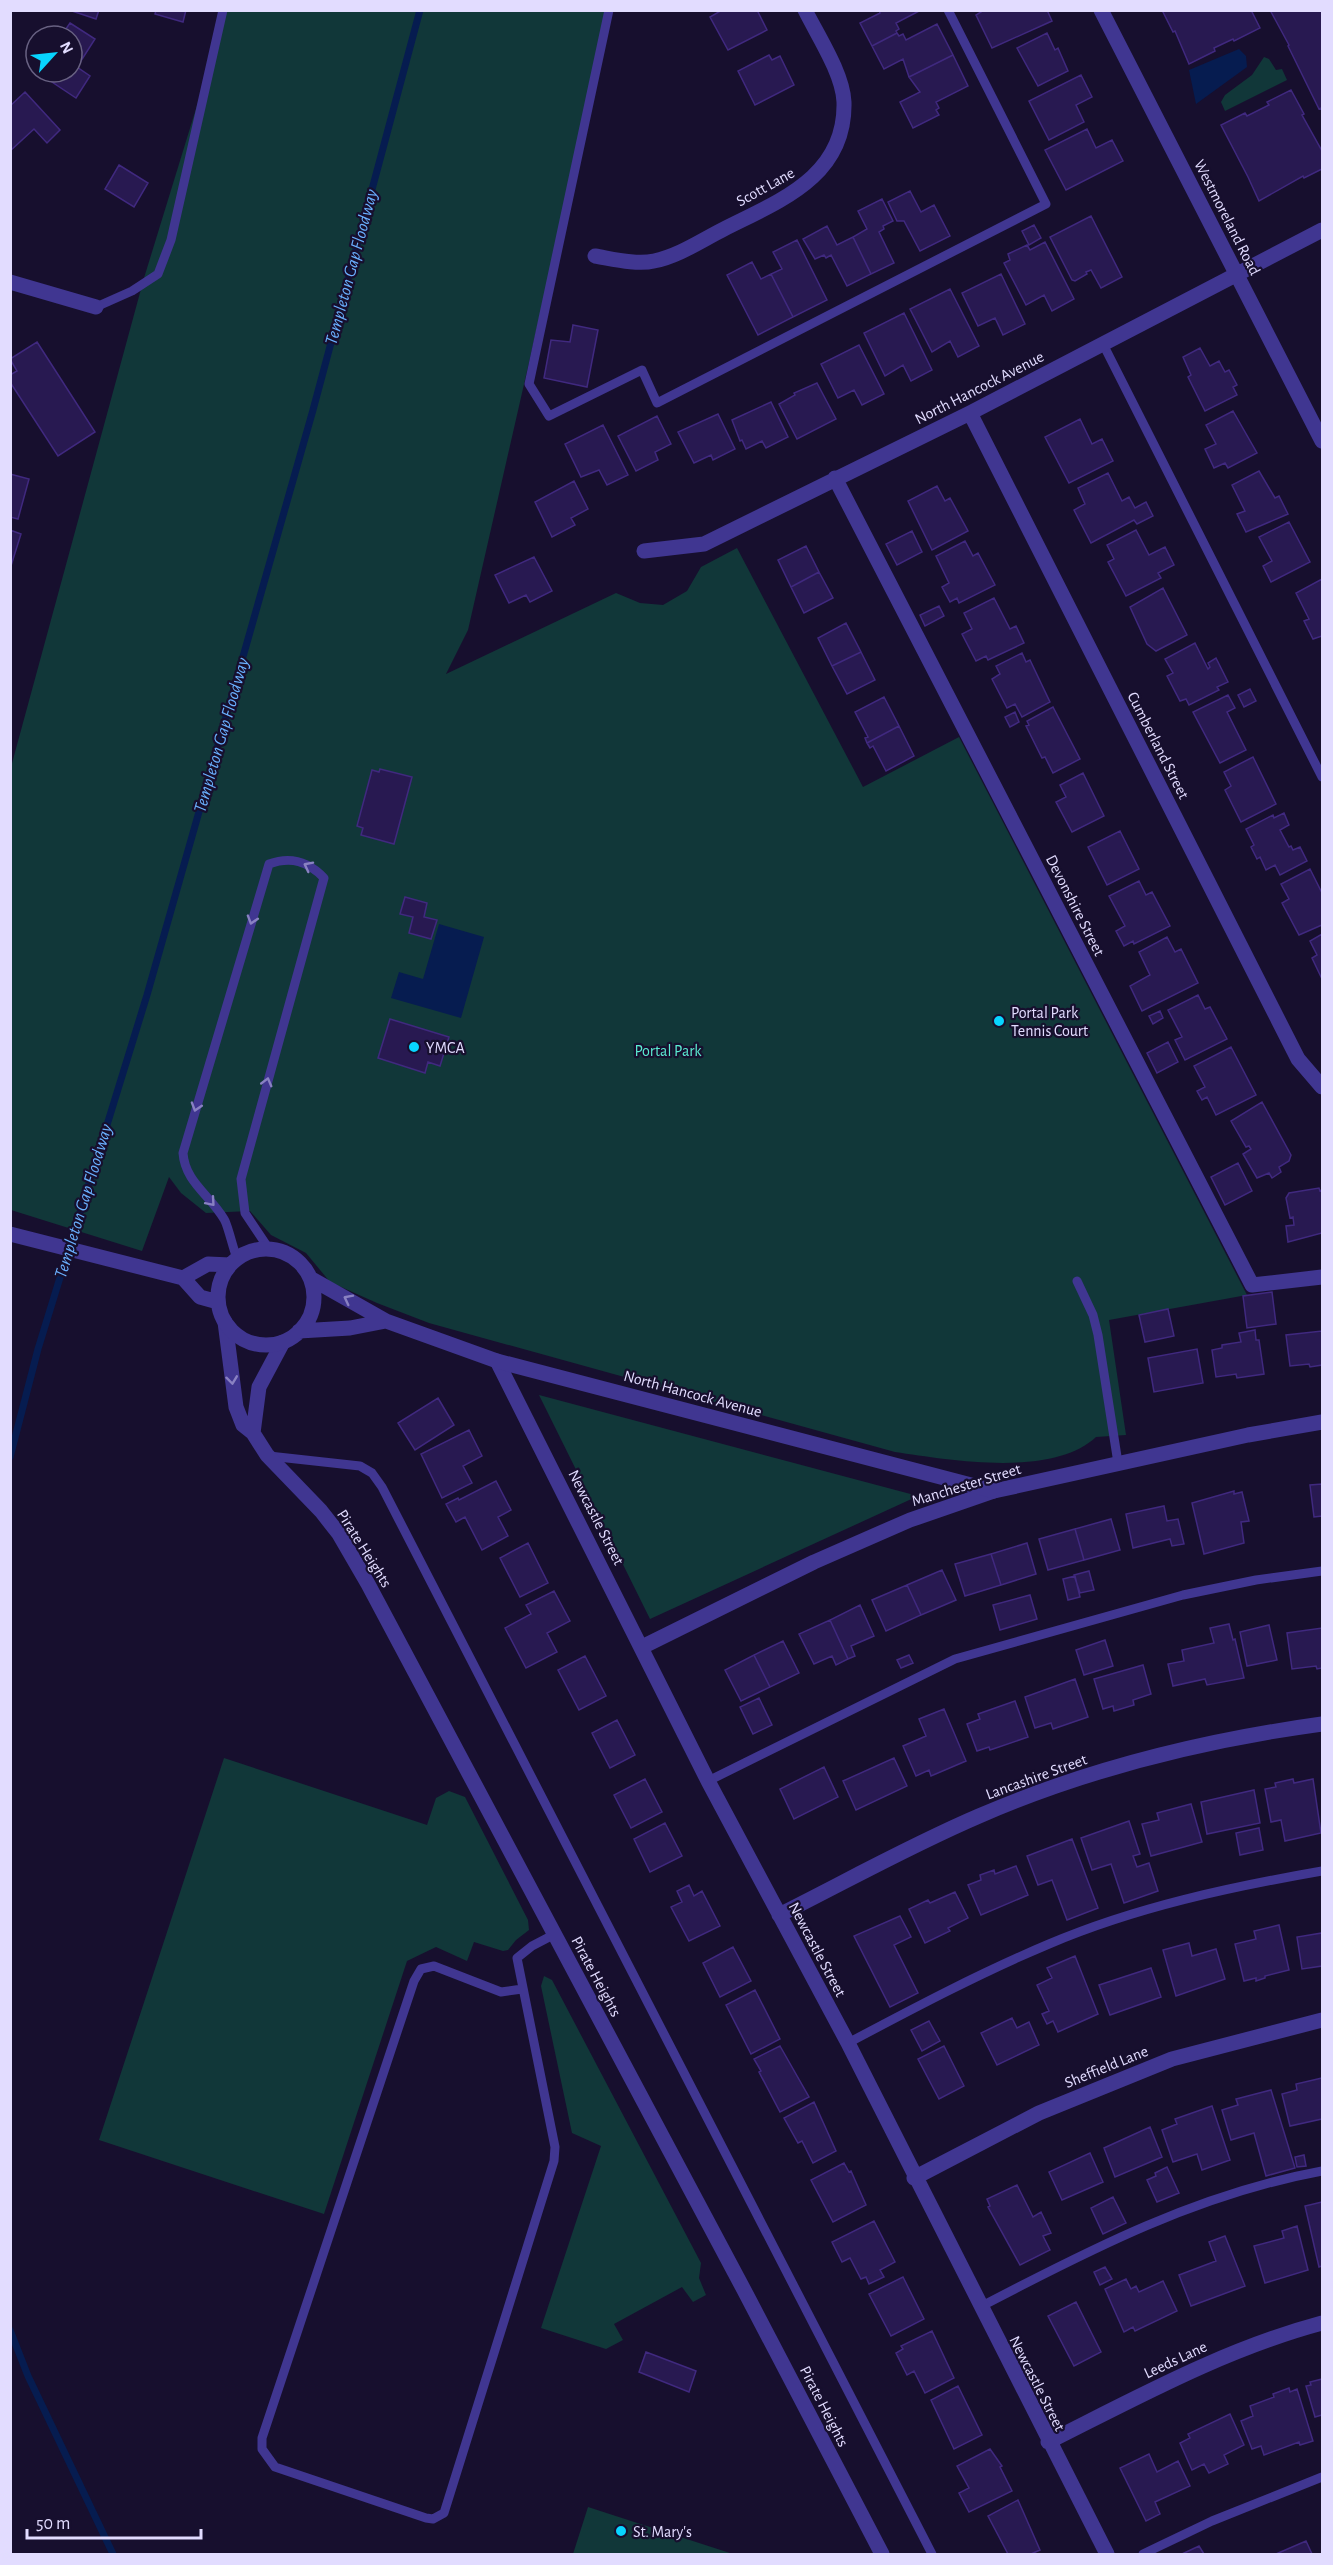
<svg xmlns="http://www.w3.org/2000/svg" width="1333" height="2565" viewBox="0 0 1333 2565" font-family="'Alegreya Sans',sans-serif">
  <style>
    .green { fill: #113739 }
    .water { fill: #061c50 }
    .lines { fill: none; stroke-linecap: round; stroke-linejoin: round }
    .stream { stroke: #061c50; stroke-width: 7 }
    .building { fill: #281951; stroke: #40297f; stroke-width: 1.5 }
    .service { stroke: #403691; stroke-width: 9 }
    .minor { stroke: #403691; stroke-width: 15 }
    .tertiary { stroke: #403691; stroke-width: 15 }
    .oneway { stroke: #8981c2 }
    .poi-dot { fill: #08d5ff; stroke: #170f2e; stroke-width: 2 }
    .labels { text-anchor: middle; stroke-width: 4.5; stroke-linejoin: round; paint-order: stroke }
    .street-label { font-size: 16px; fill: #e2dcff; stroke: #170f2e }
    .poi-label { font-size: 16px; fill: #e2dcff; stroke: #170f2e; text-anchor: start }
    .park-label { font-size: 16px; fill: #5becd2; stroke: #170f2e }
    .water-label { font-size: 18px; font-style: italic; fill: #6ab0ff; stroke: #170f2e }
  </style>
  <rect width="100%" height="100%" fill="#170f2e"/>
  <!-- green -->
  <path class="green" d="M226,11H609L468,630L446,674L616,593L640,603L663,605L687,591L701,567L737,548L863,787L959,737L1247,1295L1109,1320L1126,1435L1096,1437C1052,1478 950,1460 895,1452L429,1323L377,1303L330,1282L306,1253L271,1235L250,1211L206,1213L181,1193L169,1177L142,1251L11,1210V767L144,278Z
    M1264,57L1269,59L1276,70L1282,69L1287,80L1225,111L1221,102L1225,95L1252,75Z
    M539,1395L918,1496L650,1619Z
    M224,1758L427,1825L436,1798L449,1791L465,1797L528,1920L529,1930L516,1940L508,1950L503,1951L474,1942L467,1961L436,1947L407,1961L324,2214L99,2140Z
    M544,1976L552,1980L701,2263L699,2278L706,2295L693,2302L682,2287L614,2324L623,2340L606,2349L541,2328L601,2146L572,2133L541,1986Z
    M588,2507L733,2554H573Z"/>
  <!-- water -->
  <path class="water" d="M1239,49L1246,56L1247,67L1196,104L1189,70Z
    M439,924L484,937L461,1018L391,998L399,972L423,979Z"/>
  <g class="lines">
    <!-- stream -->
    <path class="stream" d="M10,1457L38,1349L147,995L313,410L420,10
      M10,2330L28,2376L113,2554"/>
  </g>
  <!-- building -->
  <path class="building" d="M69,10H99L96,19Z
    M156,10H186L183,22L155,14Z
    M722,10H757L767,30L728,50L710,17Z
    M879,10H921L896,23L899,29L896,31L897,33L872,46L860,23L880,13Z
    M1047,10L1052,21L992,48L976,15L984,10Z
    M1162,10H1251L1260,28L1234,41L1233,39L1214,48L1215,51L1189,64L1175,31L1173,32Z
    M1270,10H1322V111L1321,108L1319,109L1288,46L1289,45Z
    M70,23L95,39L77,67L90,76L76,98L37,72H72V36H61Z
    M937,24L953,55L909,77L903,59L884,69L872,46L897,33L899,36L903,34L906,40Z
    M1047,33L1055,50L1058,48L1068,71L1038,86L1017,48Z
    M769,55L772,60L780,56L794,85L755,105L738,71Z
    M953,55L968,86L936,102L939,108L936,110L939,115L913,128L900,102L920,92L909,77Z
    M1081,75L1092,97L1076,105L1084,122L1049,140L1029,101Z
    M1291,90L1304,114L1302,115L1322,151V169L1304,178L1303,176L1259,201L1248,177L1221,125L1245,113L1247,116L1269,105L1267,102Z
    M25,92L60,130L47,143L34,129L10,151V106Z
    M1087,129L1096,148L1112,140L1123,161L1066,190L1045,150Z
    M119,165L148,183L134,207L105,189Z
    M910,191L921,212L934,205L950,236L920,251L904,221H897L888,202Z
    M882,199L893,221L883,226L884,229L879,232L894,263L871,274L853,237L867,229L858,211Z
    M1091,216L1122,277L1101,288L1091,270L1086,272L1087,274L1075,281L1072,280L1050,237Z
    M1034,225L1041,238L1029,245L1022,231Z
    M827,226L837,245L853,237L871,274L847,286L831,255L826,258L824,255L815,259L803,239Z
    M797,240L827,300L793,317L771,274L782,269L773,252Z
    M1045,242L1074,299L1052,311L1044,295L1026,305L1004,263L1010,260L1008,254L1027,245L1030,250Z
    M752,262L761,279L771,274L793,317L758,335L727,275Z
    M1001,274L1025,324L1003,335L995,318L978,326L962,293Z
    M950,289L979,346L958,357L950,341L932,352L910,309Z
    M904,313L932,370L911,381L903,365L885,376L864,333Z
    M573,325L598,330L587,387L544,378L551,340L570,342Z
    M37,342L95,432L58,456L10,382V375L17,371L10,359Z
    M859,345L884,394L862,405L854,390L838,398L821,364Z
    M1200,348L1210,366L1219,361L1225,372L1229,370L1237,385L1233,387L1237,395L1205,411L1188,377L1191,375L1183,357Z
    M817,383L836,419L797,439L779,404L795,395L794,393Z
    M771,402L788,437L766,448L762,441L746,449L742,440L740,441L732,420Z
    M1233,411L1257,453L1228,468L1225,463L1214,468L1205,449L1216,444L1206,425Z
    M718,414L735,449L713,460L711,455L694,463L678,432Z
    M657,416L671,444L655,452L658,460L636,471L618,436Z
    M1080,419L1092,444L1102,439L1113,461L1069,483L1045,437Z
    M603,425L628,475L607,485L599,470L581,477L565,444Z
    M1259,471L1275,498L1279,496L1288,514L1246,532L1237,514L1245,511L1232,485Z
    M1108,473L1122,501L1129,497L1135,508L1146,502L1153,516L1137,524L1134,520L1091,543L1074,510L1085,504L1078,488Z
    M10,474L29,479L18,519L10,517Z
    M574,481L588,509L571,518L575,525L552,537L535,502Z
    M937,486L945,501L950,498L968,531L932,550L908,501Z
    M1289,522L1310,562L1271,582L1263,566L1272,561L1259,537Z
    M10,530L21,534L10,569Z
    M1136,530L1149,555L1165,547L1174,565L1158,573L1161,578L1126,596L1108,562L1114,559L1107,545Z
    M912,531L922,552L897,565L886,544Z
    M965,541L973,556L978,553L995,585L959,603L957,598L950,602L942,587L949,583L936,556Z
    M806,546L819,572L791,587L778,560Z
    M534,557L552,591L530,602L526,595L509,603L495,575Z
    M819,572L833,598L804,613L791,587Z
    M1322,579V636L1313,639L1304,621L1309,619L1296,593Z
    M1163,588L1187,635L1156,651L1147,644L1130,607Z
    M994,598L1010,629L1016,626L1024,643L988,660L986,656L976,661L962,634L972,629L964,613Z
    M939,606L944,616L925,626L920,615Z
    M846,623L861,652L832,666L818,638Z
    M1195,643L1208,669L1210,667L1208,663L1216,658L1228,682L1217,687L1219,690L1189,705L1186,699L1180,701L1167,676L1173,673L1165,659Z
    M861,652L875,680L847,694L832,666Z
    M1022,653L1026,662L1030,660L1050,702L1022,717L1015,704L1007,708L992,679L1000,674L996,666Z
    M1250,689L1256,701L1244,707L1238,695Z
    M1228,695L1235,708L1227,712L1246,750L1220,763L1193,712Z
    M884,697L899,726L867,743L865,738L868,737L855,712Z
    M1053,707L1080,759L1053,773L1045,757L1042,758L1026,726L1029,725L1027,721Z
    M1015,712L1019,722L1010,727L1005,717Z
    M899,726L914,756L886,771L873,746L870,748L867,743Z
    M1253,757L1276,804L1241,822L1225,790L1231,786L1224,772Z
    M380,769L412,777L394,844L361,835L363,828L357,826L372,770L379,772Z
    M1083,773L1104,816L1072,832L1056,802L1066,797L1060,785Z
    M1284,813L1289,825L1280,830L1289,847L1291,846L1293,850L1300,847L1307,861L1280,875L1275,865L1266,870L1260,857L1257,859L1251,847L1254,845L1246,829L1273,815L1274,818Z
    M1120,831L1139,869L1107,885L1088,847Z
    M1310,869L1322,893V925L1299,935L1282,903L1289,899L1281,884Z
    M1139,881L1146,895L1152,892L1170,926L1134,944L1133,941L1124,946L1116,931L1125,926L1109,896Z
    M405,897L427,903L424,917L437,920L431,939L409,933L413,917L400,914Z
    M1322,934V979L1312,958L1317,955L1310,941Z
    M1167,937L1175,952L1181,949L1198,983L1142,1011L1130,986L1150,975L1139,952Z
    M1198,995L1205,1009L1210,1007L1227,1039L1185,1060L1175,1040L1182,1037L1168,1010Z
    M1160,1011L1163,1018L1153,1024L1149,1016Z
    M390,1019L449,1037L440,1066L428,1062L425,1073L378,1058Z
    M1168,1042L1178,1062L1157,1073L1147,1053Z
    M1231,1047L1256,1095L1216,1115L1207,1097L1202,1100L1197,1091L1205,1087L1194,1066Z
    M1262,1102L1291,1155L1289,1161L1279,1167L1281,1172L1272,1178L1269,1173L1257,1178L1243,1154L1251,1149L1249,1146L1246,1147L1231,1121Z
    M1238,1163L1252,1191L1225,1205L1211,1177Z
    M1319,1188L1320,1191L1322,1190V1233L1288,1242L1286,1226L1294,1225L1293,1217L1290,1218L1286,1198L1289,1193Z
    M1272,1292L1276,1324L1247,1328L1243,1296Z
    M1168,1309L1174,1336L1145,1342L1139,1315Z
    M1255,1330L1256,1340H1259L1264,1374L1237,1378L1236,1374L1216,1377L1212,1350L1222,1348V1345L1241,1342L1239,1333Z
    M1322,1331V1365L1310,1367L1309,1364L1290,1366L1286,1335Z
    M1197,1349L1203,1383L1154,1392L1148,1358Z
    M438,1398L454,1425L415,1450L398,1423Z
    M469,1430L482,1456L463,1466L472,1483L442,1498L421,1454Z
    M496,1481L511,1510L498,1517L508,1536L482,1550L465,1517L456,1522L446,1504L458,1498L459,1500Z
    M1322,1484V1516L1314,1517L1310,1485Z
    M1234,1491V1494L1242,1492L1249,1521L1241,1522L1244,1543L1204,1554L1192,1503Z
    M1164,1506L1167,1521L1178,1519L1184,1544L1172,1546L1170,1539L1133,1548L1126,1514Z
    M1111,1519L1120,1550L1084,1560L1075,1529Z
    M1075,1529L1084,1560L1048,1570L1039,1539Z
    M528,1543L548,1583L520,1597L500,1558Z
    M1027,1543L1036,1574L1001,1585L991,1554Z
    M991,1554L1001,1585L965,1596L955,1564Z
    M942,1570L956,1600L921,1615L907,1585Z
    M1089,1571L1094,1590L1080,1593L1074,1575Z
    M1075,1576L1080,1597L1068,1600L1063,1579Z
    M907,1585L921,1615L886,1631L872,1600Z
    M554,1591L570,1621L547,1633L557,1652L526,1668L505,1628L531,1614L526,1605Z
    M1030,1595L1037,1619L1000,1630L993,1605Z
    M860,1605L874,1636L851,1646L855,1656L848,1659L830,1620Z
    M830,1620L848,1659L836,1665L832,1656L814,1664L799,1634Z
    M1229,1624L1233,1640L1235,1639L1244,1678L1207,1685L1205,1679L1173,1686L1168,1664L1184,1661L1182,1650L1214,1643L1210,1628Z
    M1269,1625L1277,1660L1247,1666L1240,1632Z
    M1322,1628V1668L1317,1669L1316,1666L1292,1669L1287,1633Z
    M1105,1640L1113,1666L1084,1675L1076,1650Z
    M783,1641L799,1673L770,1687L754,1655Z
    M754,1655L770,1687L741,1701L725,1670Z
    M909,1655L913,1663L901,1668L897,1660Z
    M585,1656L606,1696L579,1710L558,1670Z
    M1143,1665L1151,1694L1133,1700L1134,1705L1114,1711L1113,1706L1103,1709L1094,1679Z
    M1075,1679L1088,1717L1053,1729L1051,1723L1035,1728L1025,1697Z
    M759,1698L772,1725L753,1734L740,1707Z
    M1015,1701L1028,1737L990,1750L989,1747L977,1751L967,1724L980,1719L978,1714Z
    M944,1709L966,1761L931,1776L929,1770L916,1776L903,1746L926,1736L919,1719Z
    M617,1720L635,1755L610,1768L592,1733Z
    M894,1758L907,1786L856,1810L843,1781Z
    M824,1767L838,1797L794,1819L780,1789Z
    M645,1779L662,1812L631,1828L614,1795Z
    M1293,1779L1294,1783L1313,1779L1321,1833L1285,1841L1281,1820L1271,1822L1265,1789L1276,1787L1275,1783Z
    M1254,1790L1260,1823L1207,1834L1201,1802Z
    M1191,1804L1202,1842L1151,1856L1142,1824L1159,1820L1157,1813Z
    M1129,1821L1140,1854L1133,1856L1137,1867L1149,1863L1158,1891L1124,1903L1111,1864L1092,1870L1081,1838Z
    M665,1823L682,1856L650,1872L634,1839Z
    M1259,1828L1263,1850L1240,1855L1236,1833Z
    M1072,1839L1098,1908L1067,1920L1052,1880L1038,1885L1027,1856Z
    M1016,1866L1028,1895L981,1915L968,1885L981,1880L980,1875L994,1870L995,1874Z
    M689,1885L694,1896L702,1891L720,1926L689,1941L671,1907L682,1902L677,1891Z
    M955,1892L968,1918L948,1928L950,1931L925,1943L909,1909L928,1900L930,1903Z
    M900,1916L911,1937L894,1945L918,1993L890,2007L854,1936Z
    M1279,1925L1289,1970L1265,1976V1978L1256,1981V1978L1244,1981L1235,1944L1256,1939L1254,1931Z
    M1322,1933V1966L1302,1969L1297,1937Z
    M1189,1943L1192,1956L1216,1949L1225,1979L1176,1996L1163,1950Z
    M733,1947L751,1981L720,1997L703,1963Z
    M1075,1956L1098,2014L1058,2032L1053,2021L1047,2024L1042,2014L1049,2011L1037,1985L1052,1978L1047,1968Z
    M1151,1968L1161,1997L1110,2015L1099,1985Z
    M755,1990L780,2039L751,2054L726,2005Z
    M1012,2018L1017,2028L1029,2022L1039,2045L997,2065L981,2033Z
    M929,2021L940,2041L922,2051L911,2030Z
    M780,2046L809,2097L780,2112L759,2072L761,2071L754,2059Z
    M944,2046L964,2086L939,2099L918,2059Z
    M1322,2078V2123V2119L1290,2126L1282,2094L1297,2090L1296,2084Z
    M1271,2090L1295,2168L1266,2176L1254,2133L1231,2140L1222,2110L1238,2105L1236,2099Z
    M814,2102L836,2151L813,2163L802,2141L798,2143L784,2118Z
    M1212,2106L1230,2160L1202,2170L1197,2154L1173,2162L1162,2130L1177,2124L1175,2119Z
    M1150,2127L1162,2157L1115,2177L1104,2148Z
    M1090,2153L1103,2182L1062,2200L1049,2172Z
    M1304,2155L1306,2166L1297,2167L1295,2157Z
    M844,2163L849,2172L851,2171L866,2205L833,2222L811,2180Z
    M1167,2167L1179,2193L1157,2202L1147,2180L1156,2176L1155,2173Z
    M1017,2185L1033,2217L1041,2212L1051,2233L1043,2236L1050,2250L1020,2265L988,2207L990,2206L987,2199Z
    M1113,2197L1126,2223L1103,2234L1091,2208Z
    M1322,2202V2266L1319,2267L1305,2206Z
    M874,2221L895,2262L880,2270L884,2277L869,2284L866,2277L861,2279L850,2258L842,2262L832,2242Z
    M1297,2226L1308,2270L1265,2283L1254,2246L1284,2238L1282,2231Z
    M1225,2236L1245,2286L1191,2306L1179,2275L1216,2261L1209,2242Z
    M1105,2267L1112,2279L1100,2285L1094,2272Z
    M903,2277L924,2319L891,2336L869,2294Z
    M1126,2279L1131,2289L1136,2286L1139,2292L1163,2281L1177,2311L1135,2331L1133,2327L1124,2332L1105,2289Z
    M1076,2302L1101,2352L1074,2366L1048,2316Z
    M932,2331L954,2378L925,2393L914,2371L907,2375L896,2353L903,2349L901,2346Z
    M646,2352L696,2371L689,2392L639,2372Z
    M1322,2379V2415L1315,2417L1306,2386L1311,2385L1310,2382Z
    M958,2386L982,2435L954,2449L931,2400Z
    M1289,2388L1290,2392L1297,2389L1313,2441L1300,2445L1299,2442L1264,2455L1261,2446L1252,2449L1241,2421L1253,2416L1250,2406L1274,2397L1273,2394Z
    M1230,2414L1244,2445L1224,2455L1228,2464L1209,2473L1204,2464L1192,2470L1180,2443L1190,2438L1188,2434Z
    M990,2449L1002,2466L1000,2467L1012,2491L969,2512L959,2493L969,2488L957,2466Z
    M1149,2454L1157,2472L1178,2461L1190,2486L1155,2502L1160,2514L1146,2521L1120,2468Z
    M1018,2500L1040,2550L1031,2554H1008L988,2516Z
    M1306,2541L1312,2554H1276Z
    M1199,2546L1204,2554H1182Z"/>
  <g class="lines">
    <!-- service -->
    <path class="service" d="M609,10L529,384L549,416L642,370L657,403L1046,204L948,10
      M96,307L132,291L158,274L171,240L223,10
      M1103,344L1322,777
      M237,1258C233,1249 228,1225 224,1219C210,1195 185,1182 183,1153L269,864C291,856 308,861 324,878L241,1179L245,1213L269,1249
      M1077,1281L1093,1315L1098,1335L1118,1463
      M269,1456L360,1466L372,1473L382,1487L932,2554
      M708,1781L955,1659L1183,1595L1256,1580L1322,1571
      M522,1989L501,1992L434,1966L421,1969L414,1981L262,2438V2449L275,2467L426,2518L433,2519L444,2513L554,2161L555,2147L517,1958L532,1946L555,1934
      M848,2043C914,2008 980,1973 1049,1944C1136,1907 1230,1887 1322,1871
      M980,2307C1091,2249 1198,2194 1322,2171
      M1143,2554L1212,2521L1322,2477"/>
    <!-- minor -->
    <path class="minor" d="M1101,10L1322,441
      M595,256C613,259 637,265 654,261C679,256 702,240 724,229C779,201 846,177 844,102C843,74 818,36 805,10
      M10,282L96,307
      M970,413L1298,1059L1322,1087
      M835,478L1252,1285L1322,1277
      M644,551L704,544L970,413L1322,230
      M225,1322L236,1407L243,1425L253,1433L267,1455L321,1511L339,1534L368,1584L744,2290L882,2554
      M497,1361L708,1781L848,2043L1107,2554
      M253,1433L259,1387L283,1342
      M642,1647L814,1562L910,1520L994,1491
      M779,1915C845,1882 911,1845 979,1816C1087,1769 1206,1740 1322,1724
      M914,2178L1039,2113L1172,2059L1322,2020
      M1048,2442C1138,2397 1225,2349 1322,2323"/>
    <!-- tertiary -->
    <path class="tertiary" d="M10,1234L183,1278L200,1297L218,1302
      M218 1297a48 48 0 1 1 96 0a48 48 0 1 1-96 0Z
      M183,1278L208,1264L230,1265
      M310,1278L386,1321L497,1361L994,1491L1248,1435L1322,1422
      M299,1331L350,1328L386,1321"/>
  </g>
  <!-- one-way arrows -->
  <defs><path id="oneway-chevron" d="M-2-3.5L2.5 0L-2 3.5" fill="none" stroke-width="1.6" stroke-linecap="round" stroke-linejoin="round" transform="scale(1.5)"/></defs>
  <g class="oneway">
    <use href="#oneway-chevron" transform="translate(308 866) rotate(-153)"/>
    <use href="#oneway-chevron" transform="translate(252 920) rotate(107)"/>
    <use href="#oneway-chevron" transform="translate(267 1082) rotate(-75)"/>
    <use href="#oneway-chevron" transform="translate(196 1107) rotate(107)"/>
    <use href="#oneway-chevron" transform="translate(211 1202) rotate(49)"/>
    <use href="#oneway-chevron" transform="translate(348 1299) rotate(-153)"/>
    <use href="#oneway-chevron" transform="translate(232 1380) rotate(83)"/>
  </g>
  <!-- markers -->
  <g class="poi-dot">
    <circle cx="999" cy="1021" r="6"/>
    <circle cx="414" cy="1047" r="6"/>
    <circle cx="621" cy="2531" r="6"/>
  </g>
  <g class="labels">
    <!-- street labels -->
    <g class="street-label">
      <text transform="translate(765 186) rotate(-29)" y="6">Scott Lane</text>
      <text transform="translate(1228 217) rotate(63)" y="6">Westmoreland Road</text>
      <text transform="translate(979 387) rotate(-27)" y="6">North Hancock Avenue</text>
      <text transform="translate(1159 745) rotate(63)" y="6">Cumberland Street</text>
      <text transform="translate(1076 905) rotate(63)" y="6">Devonshire Street</text>
      <text transform="translate(693 1393) rotate(15)" y="6">North Hancock Avenue</text>
      <text transform="translate(966 1484) rotate(-17)" y="6">Manchester Street</text>
      <text transform="translate(597 1517) rotate(63)" y="6">Newcastle Street</text>
      <text transform="translate(365 1548) rotate(58)" y="6">Pirate Heights</text>
      <text transform="translate(1036 1776) rotate(-20)" y="6">Lancashire Street</text>
      <text transform="translate(818 1949) rotate(62)" y="6">Newcastle Street</text>
      <text transform="translate(597 1976) rotate(62)" y="6">Pirate Heights</text>
      <text transform="translate(1106 2066) rotate(-22)" y="6">Sheffield Lane</text>
      <text transform="translate(1175 2359) rotate(-25)" y="6">Leeds Lane</text>
      <text transform="translate(1038 2383) rotate(63)" y="6">Newcastle Street</text>
      <text transform="translate(825 2406) rotate(63)" y="6">Pirate Heights</text>
    </g>
    <!-- poi labels -->
    <g class="poi-label">
      <text x="1011" y="1018">Portal Park<tspan x="1011" dy="18">Tennis Court</tspan></text>
      <text x="426" y="1053">YMCA</text>
      <text x="633" y="2537">St. Mary's</text>
    </g>
    <!-- park labels -->
    <g class="park-label">
      <text x="668" y="1056">Portal Park</text>
    </g>
    <!-- water labels -->
    <g class="water-label">
      <text transform="translate(351 267) rotate(-75)" y="6">Templeton Gap Floodway</text>
      <text transform="translate(221 735) rotate(-74)" y="6">Templeton Gap Floodway</text>
      <text transform="translate(83 1201) rotate(-73)" y="6">Templeton Gap Floodway</text>
    </g>
  </g>
  <!-- border -->
  <rect width="1333" height="2565" fill="none" stroke="#e2dcff" stroke-width="24"/>
  <!-- north arrow -->
  <g transform="translate(54 54) rotate(63)"><circle r="28" fill="#170f2e" stroke="#686182" stroke-width="1.5"/>
  <path d="M0-4.5L10 22L0 15L-10 22Z" fill="#08d5ff"/>
  <text y="-9" font-size="16" font-weight="bold" text-anchor="middle" fill="#e2dcff">N</text>
  </g>
  <!-- scale -->
  <path d="M27 2529v9h174v-9" fill="none" stroke="#e2dcff" stroke-width="3"/>
  <text x="36" y="2529" font-size="18" fill="#e2dcff" stroke="#170f2e" stroke-width="4.5" paint-order="stroke">50 m</text>
</svg>
